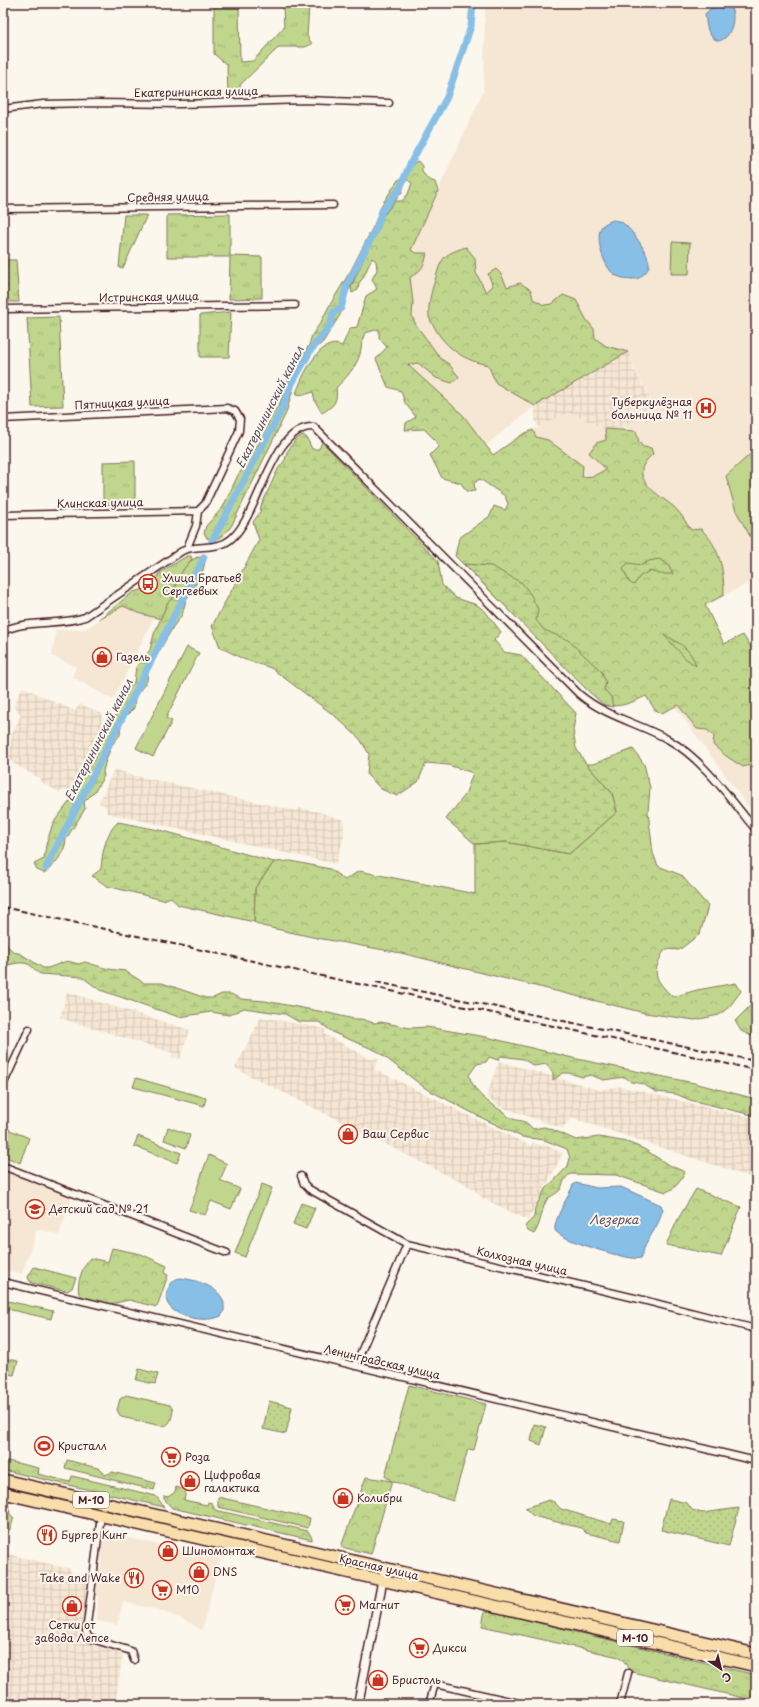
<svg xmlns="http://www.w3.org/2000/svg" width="759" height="1707" viewBox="0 0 759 1707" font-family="'Playpen Sans',sans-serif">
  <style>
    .built { fill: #f6e7d4 }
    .industrial { fill: url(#industrial-grid) }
    .grass { fill: url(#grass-tufts); stroke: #847a5c }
    .forest { fill: url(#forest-crowns); stroke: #847a5c }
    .wetland { fill: url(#wetland-marsh); stroke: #847a5c }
    .park { fill: url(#park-dots); stroke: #847a5c }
    .garden { fill: #bfd68c; stroke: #847a5c }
    .water { fill: #88bfe6; stroke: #6f7f9b }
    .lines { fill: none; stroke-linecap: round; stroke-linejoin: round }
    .canal { stroke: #88bfe6; stroke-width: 7 }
    .street-casing { stroke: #4a1f2b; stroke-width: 9 }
    .secondary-casing { stroke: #4a1f2b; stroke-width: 11 }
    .highway-casing { stroke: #4a1f2b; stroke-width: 14 }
    .street { stroke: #fbf7ec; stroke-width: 6 }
    .secondary { stroke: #fbf7ec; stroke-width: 8 }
    .highway { stroke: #f8deab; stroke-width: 11 }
    .rail { stroke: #4a1f2b; stroke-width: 2; stroke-dasharray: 6 3; stroke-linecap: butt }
    .labels { text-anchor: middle; stroke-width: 4; stroke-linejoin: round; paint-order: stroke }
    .shield { fill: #fbf7ec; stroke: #7f6065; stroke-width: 1 }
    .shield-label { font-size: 10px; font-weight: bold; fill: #4a1f2b }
    .street-label { font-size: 11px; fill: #4a1f2b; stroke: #fbf7ec }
    .poi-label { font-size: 11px; fill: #4a1f2b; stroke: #fbf7ec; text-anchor: start }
    .water-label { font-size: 12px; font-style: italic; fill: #5d4f63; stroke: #fbf7ec }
  </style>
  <defs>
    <pattern id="industrial-grid" width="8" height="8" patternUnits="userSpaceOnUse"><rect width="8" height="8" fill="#f6e7d4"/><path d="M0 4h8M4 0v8" fill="none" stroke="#d4c6b6"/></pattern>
    <pattern id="grass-tufts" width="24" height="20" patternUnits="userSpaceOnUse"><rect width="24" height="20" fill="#bfd68c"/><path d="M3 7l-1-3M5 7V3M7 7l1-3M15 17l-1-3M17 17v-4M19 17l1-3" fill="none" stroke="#a6b779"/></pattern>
    <pattern id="forest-crowns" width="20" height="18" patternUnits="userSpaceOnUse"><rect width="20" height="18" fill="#bfd68c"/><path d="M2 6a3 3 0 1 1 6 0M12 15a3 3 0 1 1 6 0" fill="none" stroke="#a6b779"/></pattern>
    <pattern id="wetland-marsh" width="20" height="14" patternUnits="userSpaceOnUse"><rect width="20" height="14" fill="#bfd68c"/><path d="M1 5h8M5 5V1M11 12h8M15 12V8" fill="none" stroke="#a6b779"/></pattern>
    <pattern id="park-dots" width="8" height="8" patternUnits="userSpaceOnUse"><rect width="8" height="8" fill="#bfd68c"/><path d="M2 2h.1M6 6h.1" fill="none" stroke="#a6b779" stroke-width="1.8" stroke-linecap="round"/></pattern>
  </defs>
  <rect width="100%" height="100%" fill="#fbf7ec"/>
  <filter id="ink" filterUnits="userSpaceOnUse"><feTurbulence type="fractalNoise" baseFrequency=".025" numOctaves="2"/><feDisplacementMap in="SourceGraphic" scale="8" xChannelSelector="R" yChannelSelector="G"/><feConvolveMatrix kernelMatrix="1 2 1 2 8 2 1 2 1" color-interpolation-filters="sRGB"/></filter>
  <g filter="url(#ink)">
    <!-- built -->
    <path class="built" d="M485,3H756V449L726,476L736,511L756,547V579L705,605L724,644L743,635L756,655V817L579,576L523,434L569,413L605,429L634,422L658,410L633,367L632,359L535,406L486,445L463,415L379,339L378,321L483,92L484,79Z
      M123,606L141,614L154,617L113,700L72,677L76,667L52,656L56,630L85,629Z
      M3,1171L72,1197L59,1235L37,1229L22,1274L3,1269Z
      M104,1532L220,1559L202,1630L180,1618L155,1609L123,1602L117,1625L97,1621L98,1596L94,1595L102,1561L99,1560Z"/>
    <!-- industrial -->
    <path class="industrial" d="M628,352L632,359L633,368L658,411L619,428L605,429L569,413L538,427L535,421V406Z
      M22,687L75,711L80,704L103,714L102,727L70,789L59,792L43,783L39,778L14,764L9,758L12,734L21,715L14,706Z
      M114,769L131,775L298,811L299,808L319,812L344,820V836L336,864L107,813L105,805L99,803Z
      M67,992L190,1030L180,1059L172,1057L173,1053L60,1018Z
      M261,1017L321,1028L326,1030L324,1034L373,1060L375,1057L379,1059L374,1069L531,1146L533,1142L541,1146L543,1144L563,1153L528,1220L482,1198L474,1189L235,1068Z
      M499,1061L600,1090L619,1086L756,1119V1179L572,1118L562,1128L498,1106L486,1096Z
      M3,1553L71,1569V1573L85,1575L88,1578L81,1639L123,1652L115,1704H3Z"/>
    <!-- grass -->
    <path class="grass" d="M300,3H312L309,6L307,36L312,44L305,47H279L240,85V95L228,96L227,65L214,54V6H239L240,62L253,61L284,27L283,7Z
      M230,214V256L262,257V298L229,299L230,257H167V215Z
      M124,215H147L123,268H119Z
      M3,260H16L19,302H3Z
      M231,312L229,357H200V315Z
      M59,317L63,406L32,407L27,318Z
      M135,461V506L103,504V462Z
      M187,556H191L192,559C182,569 175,585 173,599L168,602L161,619L141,614L123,606L99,619L133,592L145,589L154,582L159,573Z
      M409,1385L486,1404L474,1450L468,1449L453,1501L392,1481L385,1476Z
      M67,1460L101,1469L105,1475L112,1472L156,1483L154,1490L65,1468Z
      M218,1497L310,1518L308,1528L218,1507Z"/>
    <!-- forest -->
    <path class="forest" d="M418,161L422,166V172L429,180L435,182L438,191L411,250L416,253H427C425,265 421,272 410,277L413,303L412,316L416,325L441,359L449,364L459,377L452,383L436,378L418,363L408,365L463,415L493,455L523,434L533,430L536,437L548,440L583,466L582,477L594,476L606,469L589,453L596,443L606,440L605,429L636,431L639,442L643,447L651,448L653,454C650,457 646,460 644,464C633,482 664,498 674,507C681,513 686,523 691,530L701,529C720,547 724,570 724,595L705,605L724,644L743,635L756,655V754L754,764L743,767L726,756L713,745L714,736L707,730L697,729L678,705L662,713L655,710L646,696C631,703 620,708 604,705L455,556L459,538L490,516L494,506L505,510L508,504L505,496L480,479L474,483L475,491L467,492L461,483L442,478L430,455L438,447L435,440L424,429L405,430L406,423L416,417L405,403L401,391L388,387L376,359L387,347L379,339V329L365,333C361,342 362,345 360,354C357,366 345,379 336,388C338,402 334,406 322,413L315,401L313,392L304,395L296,394C301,378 320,335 342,346L350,328L357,327L366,296L377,289L372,279L377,270L376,261L372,258L363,278L359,283L358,290L352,293L351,287L383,216L395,201H402L408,194L412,183L406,179C406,173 412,163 418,161Z
      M466,247L475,258L476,273L486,292L493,286L488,274L496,269L501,274L507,287L520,283L531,290L533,299L544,305L552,304L563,295L576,300L586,319L594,329L595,338L606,346L628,352L535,406L496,383L488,365C466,361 448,350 436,330C434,326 430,321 429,317C428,304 431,292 435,280C442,257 442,255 466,247Z
      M633,749L644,764L650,788L648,812L653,853L658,866L681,875L708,906L700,934L679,950L665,949C651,973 654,979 673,997L697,990L736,983L741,991L730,1006L719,1015L695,1020L645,1013L401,953L317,938L262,926L254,922L255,888L274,862L291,861L330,869L345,880L359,871L475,894V844L506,842L569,854L617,812L612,793L586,764H593Z
      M756,991V1038L741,1031L735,1021L751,1005Z
      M696,1189L741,1207L721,1256L666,1245L678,1219Z
      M112,1248L141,1254L167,1266L164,1273L168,1275L157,1307L129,1300L110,1304L83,1297L79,1294C76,1283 83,1266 90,1258L108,1262Z
      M34,1267L76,1278L72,1288L67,1291L32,1283L29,1280L28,1277Z
      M3,1460L39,1468L38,1474L70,1482L72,1476L156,1496L164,1507L3,1470Z
      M366,1477L392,1481L371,1554L341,1547Z
      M176,1487L186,1490L184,1500L207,1505L208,1502L212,1503L215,1510L308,1531L312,1538V1540L172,1508L164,1499V1496L168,1497L175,1492Z
      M3,1503L8,1504L10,1514L14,1518C11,1525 11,1533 3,1535Z
      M485,1610L756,1675V1692L748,1699L632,1672C626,1668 626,1661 619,1657L482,1626Z"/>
    <!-- wetland -->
    <path class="wetland" d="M403,178L405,183L402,192L383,216L345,299L340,315L323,342L312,352L296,379L286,413L232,525C227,533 220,538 212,541L207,538L204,533L206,526L223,507L238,475L244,467L260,441L273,413L279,405L292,370L298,364L295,359L302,357L309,345L312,335L321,322L328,308L351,270L374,225L381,206L398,180Z
      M303,435L307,438L312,449H319L322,442L438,561L442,585L456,598L477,605L485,611L501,632L494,640L504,652L521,655L576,713L573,730L576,748L586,764L612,793L617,812L569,854L506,842L475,844L446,819L465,795L473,773L448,765L426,763L418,782L397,796L381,789L367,775L369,754L360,739L335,716L271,668L243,659L220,647L212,626L259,540L253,522L260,512L261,506L278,469L285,460L287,452L296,439Z
      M197,557L206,558L202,574L186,600L182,615L173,627L156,657L148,672L147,681L135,697L134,708L125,717L121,724L120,735L112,745L106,760L103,771L104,776L95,791L84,802L85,809L66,839C66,851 54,867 44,873L37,870L34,864L44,859L46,845L53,823L70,801L85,772L95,760L99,745L105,740L107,735V726L115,718L119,703L125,693L134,682L136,667L150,650L154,634L168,602L173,598C175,584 183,563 197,557Z
      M659,559L668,565L673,574H659L650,571L640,576L634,585L629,582L623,568L628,563L642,565L649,561Z
      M464,564L491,566L522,583L531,595L538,610L536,620L544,630L568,640L602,672L606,683L604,689L611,697L613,707L604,705L587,690Z
      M664,635C679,642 692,650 696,666L685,658Z
      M118,822L164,831L274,862L255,888L254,922L178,905L171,897L163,900L107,886L92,876L101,869C102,853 106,832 118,822Z
      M7,946L14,952L21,954L43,968H48L67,961L79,964L85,962L108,969L125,971L144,983H162L206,998H213L222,994H231L241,999L265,1001L324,1012L354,1019H361L374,1023L381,1022L410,1028L427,1027L486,1037L577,1059L694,1083L756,1099V1116L690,1100L676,1094L656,1092L643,1084L631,1082L625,1077L603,1080L591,1075L582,1077L569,1073H563L553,1080V1074L547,1064L534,1066L523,1059L501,1056L498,1060L489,1057L486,1062L477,1064L469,1075C474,1093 487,1102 502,1111C505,1112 506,1115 509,1117C519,1123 523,1117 533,1129L544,1127L551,1129L576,1140L599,1137L627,1142L644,1149L667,1164L685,1172C682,1180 675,1189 666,1192L616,1175L571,1174C563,1177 564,1185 559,1191C555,1195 549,1196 546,1201C541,1212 541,1224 534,1234L528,1231L525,1226L534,1217L535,1208L544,1191L568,1166L570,1158L567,1149L544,1140L522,1137L480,1117L425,1088L377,1051L334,1033L319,1022H299L285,1014L244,1008L229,1015L211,1012L179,1017L100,990L82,977L41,974C35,972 35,969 31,966C25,960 10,964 3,967V948Z"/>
    <!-- park -->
    <path class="park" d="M301,1203L315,1208L306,1229L293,1224Z
      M3,1358L18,1361L14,1375L3,1373Z
      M139,1369L158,1374L155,1384L136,1380Z
      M269,1401L292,1407L286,1434L263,1429Z
      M534,1424L546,1427L541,1445L531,1441Z
      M669,1499L687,1503L692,1510L702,1513L739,1508L729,1546L661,1530Z
      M549,1500L554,1502L561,1509L611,1524L613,1519L624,1521L620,1541L586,1533L581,1528L533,1516L525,1508Z"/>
    <!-- garden -->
    <path class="garden" d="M672,242L690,243L689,274H671Z
      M756,449V547L736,511L726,476Z
      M187,647L199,653L166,718L172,721L153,757L136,748Z
      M136,1078L206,1098L204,1106L133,1087Z
      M3,1127L29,1138L20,1163L6,1157L10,1144L3,1141Z
      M168,1127L190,1135L186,1148L164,1140Z
      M138,1136L181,1153L177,1163L134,1146Z
      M209,1155L227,1164L220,1180L240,1189L231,1209L211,1201L205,1215L189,1210C197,1191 201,1174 209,1155Z
      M262,1184L272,1188L245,1257L235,1253Z
      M3,1300L53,1311L51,1319L3,1308Z
      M126,1395L170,1405L173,1410C172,1417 171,1426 162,1426L121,1417L117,1410L120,1399Z"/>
    <!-- water -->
    <path class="water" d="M720,4L730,7C737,16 731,40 718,41C706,35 707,26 705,14L711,8Z
      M613,220C613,220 618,221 619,221C629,224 651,256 649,266C648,271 643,275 639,278C632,280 622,279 615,275C604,268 594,237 602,226C605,223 609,222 613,220Z
      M576,1183L597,1188L621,1187L661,1205L663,1210C660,1215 660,1220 657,1225C651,1236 644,1245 641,1258C632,1262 557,1239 555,1230C553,1221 569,1195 573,1185Z
      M179,1278C194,1279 222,1287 224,1304C224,1309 225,1312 221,1316C204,1325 156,1315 168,1289C171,1283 173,1280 179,1278Z"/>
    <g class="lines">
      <!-- canal -->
      <path class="canal" d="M212,541L281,411L290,387L312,348L330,326L333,313L341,308L347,285L377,227L382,211L400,188L410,164L447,97L471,26L473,3
        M46,868L204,557
        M3,945L4,944"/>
      <!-- street casing -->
      <g class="street-casing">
        <path id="street" d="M3,109L43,104L96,103L180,104L304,100L389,103
          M3,209L333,205
          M3,309L295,305
          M3,419L227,408L235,411L240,419L239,431L205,504L198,511L196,526L187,548
          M3,515L198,511
          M3,631C28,619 59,626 85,617L182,551C197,544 217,551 231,539C260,515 271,425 314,427L579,694C606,717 639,723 669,740C704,760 730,799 756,830
          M3,1085L29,1029
          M3,1166L227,1253
          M301,1176L304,1184L309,1189L407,1244L639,1299L756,1329
          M3,1282L756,1461
          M355,1366L407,1244
          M101,1515L86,1632L89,1638L131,1651L134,1660
          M429,1704L435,1684L523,1704
          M620,1704L628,1673"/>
      </g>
      <!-- secondary casing -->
      <g class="secondary-casing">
        <path id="secondary" d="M358,1704L385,1568"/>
      </g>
      <!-- highway casing -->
      <g class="highway-casing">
        <path id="highway" d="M3,1480L756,1654
          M3,1493L756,1666"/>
      </g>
      <!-- street -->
      <use href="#street" class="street"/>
      <!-- secondary -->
      <use href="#secondary" class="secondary"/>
      <!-- highway -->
      <use href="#highway" class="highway"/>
      <!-- rail -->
      <path class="rail" d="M3,907L756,1070
        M376,982L756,1061"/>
    </g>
  </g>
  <!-- icons -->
  <defs>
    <g id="hospital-ring" transform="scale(1)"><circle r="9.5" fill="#fbf7ec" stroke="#c8321e" stroke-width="1.5"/><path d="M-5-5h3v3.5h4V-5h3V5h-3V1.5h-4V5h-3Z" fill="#c8321e"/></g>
    <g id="bus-ring" transform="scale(1)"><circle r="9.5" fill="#fbf7ec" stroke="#c8321e" stroke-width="1.5"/><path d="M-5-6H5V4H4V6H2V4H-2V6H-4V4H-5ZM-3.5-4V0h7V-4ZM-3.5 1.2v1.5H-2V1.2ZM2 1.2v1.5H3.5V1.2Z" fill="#c8321e"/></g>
    <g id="shop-ring" transform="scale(1)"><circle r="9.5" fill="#fbf7ec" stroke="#c8321e" stroke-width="1.5"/><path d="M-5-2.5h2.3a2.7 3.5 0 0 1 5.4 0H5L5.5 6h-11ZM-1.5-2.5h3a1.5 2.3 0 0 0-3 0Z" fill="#c8321e"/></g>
    <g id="school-ring" transform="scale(1)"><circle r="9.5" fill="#fbf7ec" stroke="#c8321e" stroke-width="1.5"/><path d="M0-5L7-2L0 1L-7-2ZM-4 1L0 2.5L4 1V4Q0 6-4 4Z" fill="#c8321e"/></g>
    <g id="stadium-ring" transform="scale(1)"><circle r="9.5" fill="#fbf7ec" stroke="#c8321e" stroke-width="1.5"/><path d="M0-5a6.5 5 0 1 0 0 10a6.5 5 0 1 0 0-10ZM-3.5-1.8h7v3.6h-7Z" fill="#c8321e"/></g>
    <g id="supermarket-ring" transform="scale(1)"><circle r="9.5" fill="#fbf7ec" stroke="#c8321e" stroke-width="1.5"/><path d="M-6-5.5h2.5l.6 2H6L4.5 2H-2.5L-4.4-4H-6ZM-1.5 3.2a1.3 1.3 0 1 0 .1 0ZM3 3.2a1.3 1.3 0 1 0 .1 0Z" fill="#c8321e"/></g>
    <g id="restaurant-ring" transform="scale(1)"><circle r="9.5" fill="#fbf7ec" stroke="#c8321e" stroke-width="1.5"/><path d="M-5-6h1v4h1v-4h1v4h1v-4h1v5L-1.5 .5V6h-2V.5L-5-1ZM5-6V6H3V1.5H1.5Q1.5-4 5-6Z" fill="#c8321e"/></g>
  </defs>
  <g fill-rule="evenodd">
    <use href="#hospital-ring" x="706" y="408"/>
    <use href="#bus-ring" x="148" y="584"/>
    <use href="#shop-ring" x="102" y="657"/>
    <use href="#shop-ring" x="348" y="1134"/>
    <use href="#school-ring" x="35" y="1209"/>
    <use href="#stadium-ring" x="44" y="1446"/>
    <use href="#supermarket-ring" x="171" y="1457"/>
    <use href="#shop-ring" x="190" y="1481"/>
    <use href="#shop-ring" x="343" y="1498"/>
    <use href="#restaurant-ring" x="47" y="1535"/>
    <use href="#shop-ring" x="168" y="1551"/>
    <use href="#shop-ring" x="199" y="1572"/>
    <use href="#restaurant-ring" x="134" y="1578"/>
    <use href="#supermarket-ring" x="162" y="1590"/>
    <use href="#supermarket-ring" x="345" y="1605"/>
    <use href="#shop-ring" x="72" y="1606"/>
    <use href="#supermarket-ring" x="419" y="1648"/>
    <use href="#shop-ring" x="378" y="1680"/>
  </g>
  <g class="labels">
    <!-- shield labels -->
    <g class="shield">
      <rect x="73" y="1492" width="36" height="16" rx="3"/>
      <rect x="617" y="1630" width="36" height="16" rx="3"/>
    </g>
    <g class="shield-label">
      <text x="91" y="1504">М-10</text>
      <text x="635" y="1642">М-10</text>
    </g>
    <!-- street labels -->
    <g class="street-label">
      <text transform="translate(196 92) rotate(-1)" y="4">Екатерининская улица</text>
      <text transform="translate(168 197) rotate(-1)" y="4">Средняя улица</text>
      <text transform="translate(149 297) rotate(-1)" y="4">Истринская улица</text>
      <text transform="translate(122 403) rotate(-3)" y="4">Пятницкая улица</text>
      <text transform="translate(100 503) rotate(-1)" y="4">Клинская улица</text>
      <text transform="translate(522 1261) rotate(13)" y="4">Колхозная улица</text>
      <text transform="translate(382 1362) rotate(13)" y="4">Ленинградская улица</text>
      <text transform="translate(379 1567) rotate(13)" y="4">Красная улица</text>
    </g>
    <!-- poi labels -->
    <g class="poi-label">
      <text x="692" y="406" text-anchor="end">Туберкулёзная<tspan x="692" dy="13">больница № 11</tspan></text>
      <text x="162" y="582">Улица Братьев<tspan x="162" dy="13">Сергеевых</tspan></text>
      <text x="116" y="661">Газель</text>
      <text x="362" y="1138">Ваш Сервис</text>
      <text x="49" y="1213">Детский сад № 21</text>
      <text x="58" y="1450">Кристалл</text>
      <text x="185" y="1461">Роза</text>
      <text x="204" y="1479">Цифровая<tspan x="204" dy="13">галактика</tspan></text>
      <text x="357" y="1502">Колибри</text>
      <text x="61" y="1539">Бургер Кинг</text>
      <text x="182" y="1555">Шиномонтаж</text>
      <text x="213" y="1576">DNS</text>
      <text x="120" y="1582" text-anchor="end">Take and Wake</text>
      <text x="176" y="1594">М10</text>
      <text x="359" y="1609">Магнит</text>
      <text x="72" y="1629" text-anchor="middle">Сетки от<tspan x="72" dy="13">завода Лепсе</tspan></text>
      <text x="433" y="1652">Дикси</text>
      <text x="392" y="1684">Бристоль</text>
    </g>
    <!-- water labels -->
    <g class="water-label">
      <text transform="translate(270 407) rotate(-63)" y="4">Екатерининский канал</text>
      <text transform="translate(99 740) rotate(-63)" y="4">Екатерининский канал</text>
      <text x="614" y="1224">Лезерка</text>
    </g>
  </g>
  <!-- margin -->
  <rect width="759" height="1707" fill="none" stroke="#fbf7ec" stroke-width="16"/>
  <rect x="8" y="8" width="743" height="1691" fill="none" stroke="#4a1f2b" stroke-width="1.5" filter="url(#ink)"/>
  <!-- north arrow -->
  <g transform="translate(721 1669) rotate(145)" stroke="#fbf7ec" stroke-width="3" paint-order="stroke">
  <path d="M0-3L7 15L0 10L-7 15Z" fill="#4a1f2b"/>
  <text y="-6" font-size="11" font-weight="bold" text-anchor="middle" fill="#4a1f2b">С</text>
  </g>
</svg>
